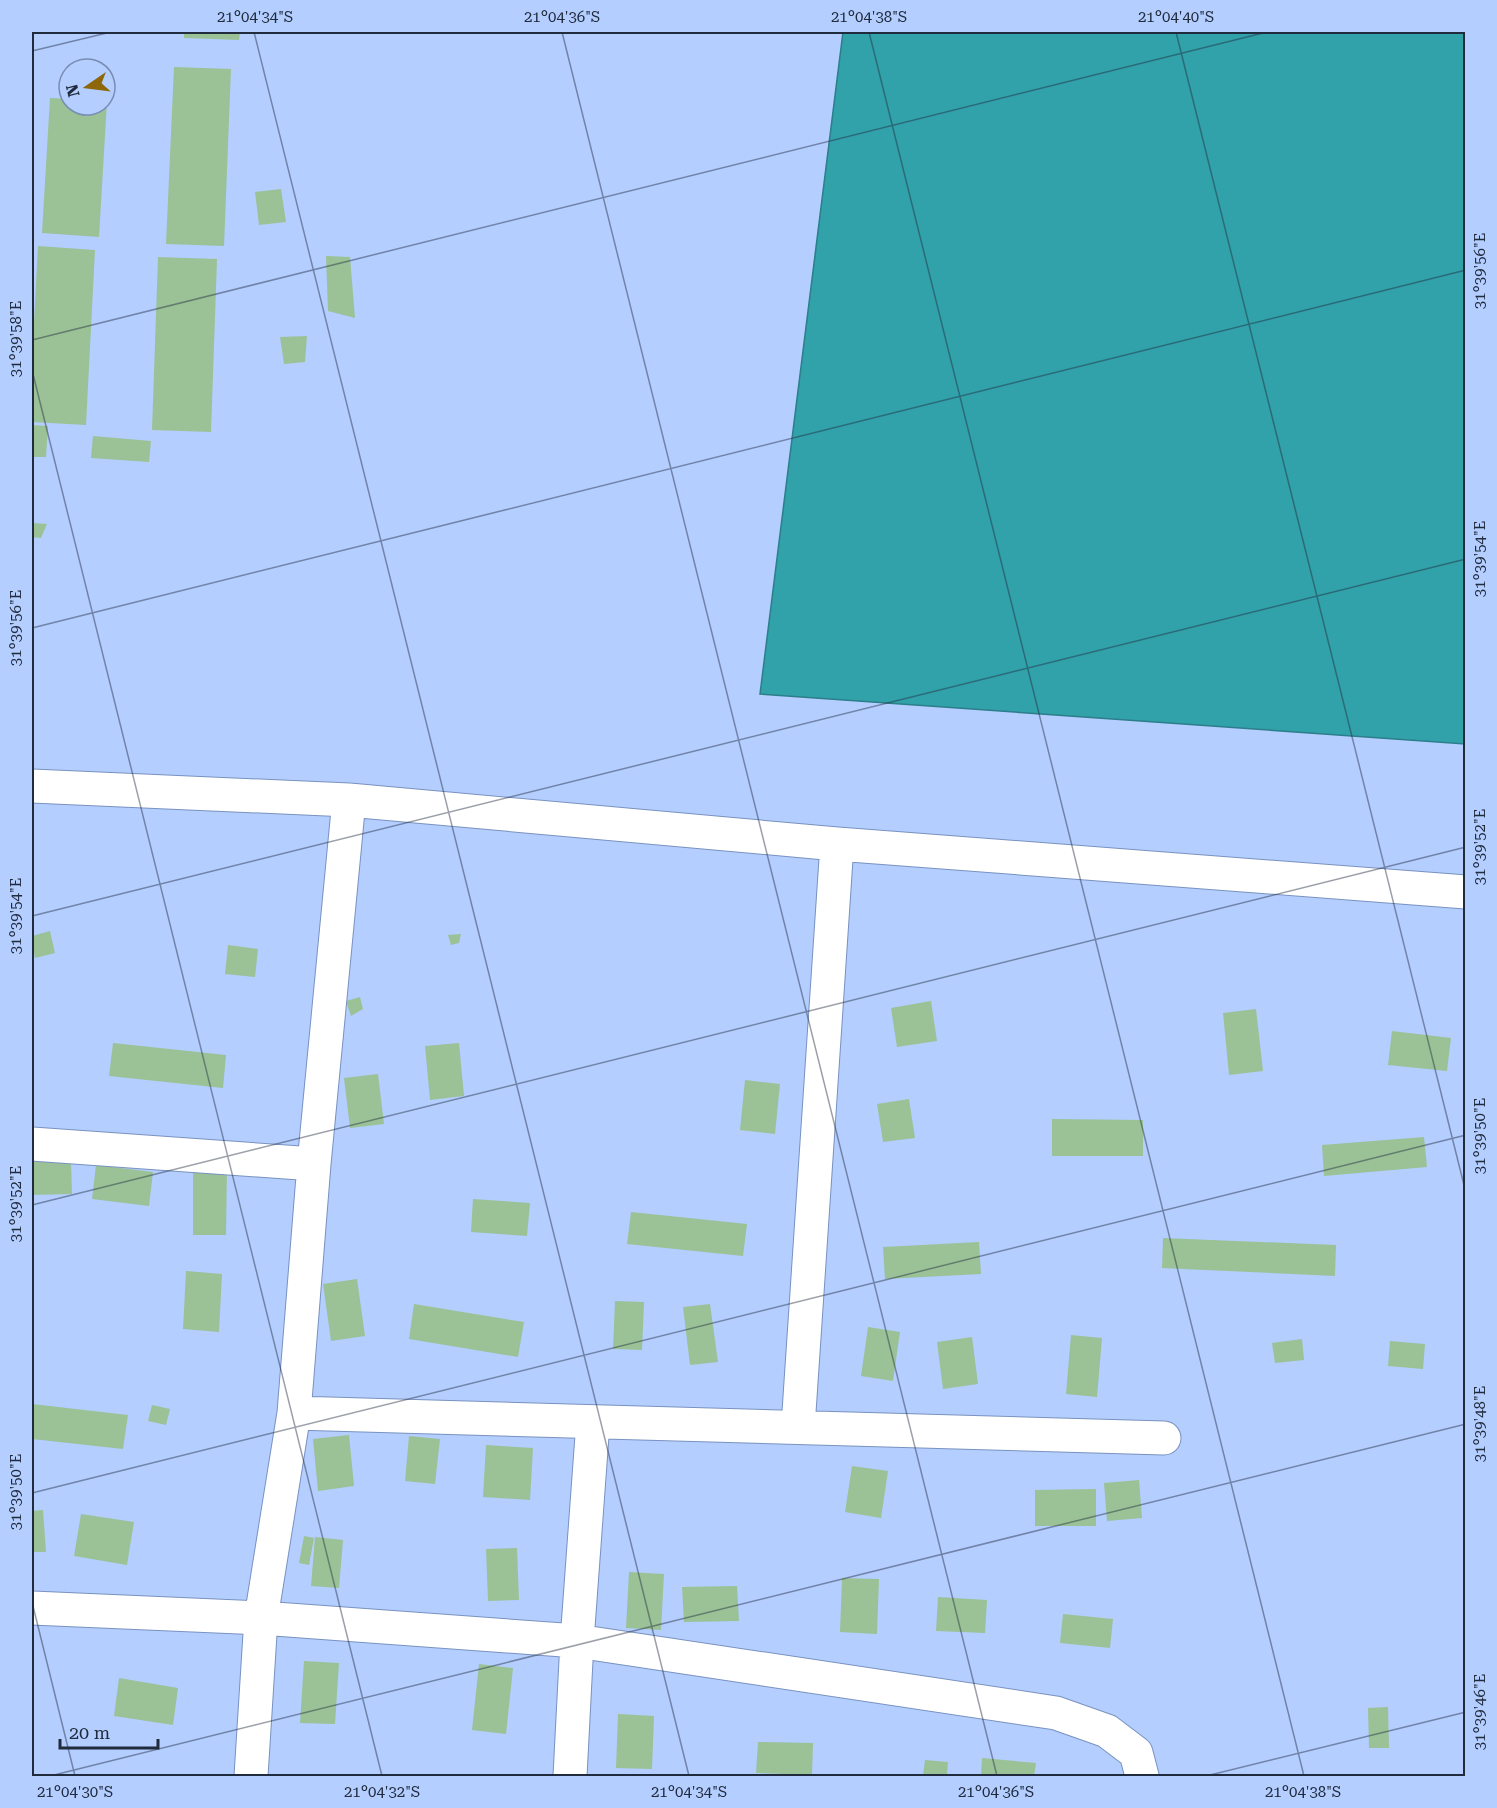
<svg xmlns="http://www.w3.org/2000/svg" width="1497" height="1808" viewBox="0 0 1497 1808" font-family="'Roboto Serif',serif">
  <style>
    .water { fill: #31a1aa; stroke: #2c7e8a; stroke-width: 1.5 }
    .building { fill: #9ac296 }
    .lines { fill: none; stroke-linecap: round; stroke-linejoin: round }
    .minor-casing { stroke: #7992bf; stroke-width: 35 }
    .minor { stroke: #fff; stroke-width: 33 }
    .ticks { fill: none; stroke: #212b3e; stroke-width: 1.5; stroke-opacity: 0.45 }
    .neatline { fill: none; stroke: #212b3e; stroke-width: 2 }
    .ticks-label { font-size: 15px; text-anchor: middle; fill: #212b3e }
  </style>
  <rect width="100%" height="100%" fill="#b3ceff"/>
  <!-- water -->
  <path class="water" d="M843,32H1465V744L760,694Z"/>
  <!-- building -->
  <path class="building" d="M184,32H240L239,40L184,38Z
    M174,67L231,69L224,246L166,244Z
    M50,98L69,99V105H105V101H107L99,237L42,233Z
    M281,189L286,222L259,225L255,192Z
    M38,246L95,250L86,425L32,422V361Z
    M326,256L350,257L355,318L328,311Z
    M158,257L217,259L211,432L152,430Z
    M307,336L305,362L284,364L280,337Z
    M32,425L48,426L46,457H32Z
    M93,436L151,441L149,462L91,458Z
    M32,523L47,524L41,538L32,537Z
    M50,931L55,953L35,958L32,945V936Z
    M461,934L459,943L451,945L448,935Z
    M228,945L258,949L255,977L225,974Z
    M360,997L363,1009L351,1016L346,1001Z
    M931,1001L937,1041L897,1047L891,1008Z
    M1256,1009L1263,1071L1229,1075L1223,1013Z
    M1392,1031L1451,1038L1447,1071L1388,1065Z
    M113,1043L226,1055L223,1088L109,1076Z
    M459,1043L464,1096L430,1100L425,1046Z
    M378,1074L384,1124L350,1128L344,1078Z
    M745,1080L780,1084L775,1134L740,1130Z
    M909,1099L915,1138L883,1142L877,1104Z
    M1052,1119L1143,1120V1156H1052Z
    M1424,1137L1427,1167L1324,1176L1322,1145Z
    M71,1161L72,1194L32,1195V1162Z
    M96,1165L153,1172L149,1206L92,1199Z
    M193,1166L227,1167L226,1235H193Z
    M473,1199L530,1203L527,1236L471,1232Z
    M631,1212L747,1224L743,1256L627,1244Z
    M1163,1238L1336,1245L1335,1276L1162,1268Z
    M979,1242L981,1274L885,1279L883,1247Z
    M186,1271L222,1274L219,1332L183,1329Z
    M357,1279L365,1336L331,1341L323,1284Z
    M615,1301L644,1302L642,1350L613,1349Z
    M414,1304L524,1322L518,1357L409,1339Z
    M710,1304L718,1362L690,1365L683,1307Z
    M868,1327L900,1332L893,1381L861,1376Z
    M1071,1335L1102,1338L1097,1397L1066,1394Z
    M972,1337L978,1384L943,1389L937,1342Z
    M1302,1339L1304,1360L1275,1363L1272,1343Z
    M1390,1341L1425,1344L1423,1369L1388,1366Z
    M32,1404L128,1415L123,1449L32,1439Z
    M152,1405L170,1409L166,1425L148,1421Z
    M349,1435L354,1486L318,1491L313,1439Z
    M409,1436L440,1439L435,1484L405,1481Z
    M486,1445L533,1448L530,1500L483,1497Z
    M852,1466L888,1471L881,1518L845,1512Z
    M1139,1480L1142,1518L1107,1521L1104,1483Z
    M1096,1489V1526H1035V1490Z
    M43,1510L46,1552H32V1511Z
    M81,1514L134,1522L127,1565L74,1556Z
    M304,1536L314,1538L309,1565L299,1563Z
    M315,1537L343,1540L339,1588L311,1586Z
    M517,1548L519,1600L488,1601L486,1549Z
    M629,1572L664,1574L661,1630L626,1628Z
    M842,1578L879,1579L877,1634L840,1632Z
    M737,1586L739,1621L684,1622L682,1587Z
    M938,1597L987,1600L985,1633L936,1631Z
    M1063,1614L1113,1619L1110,1648L1060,1643Z
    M304,1661L339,1663L335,1724L300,1723Z
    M479,1664L513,1668L506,1734L472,1730Z
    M119,1678L178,1688L173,1725L114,1716Z
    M1388,1707L1389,1748H1369L1368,1708Z
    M618,1714L654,1716L652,1769L616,1768Z
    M758,1742L813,1743L812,1775L756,1773Z
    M982,1758L1036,1763L1034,1776H981Z
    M925,1760L948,1762L947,1776H923Z"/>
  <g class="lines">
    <!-- minor casing -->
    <g class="minor-casing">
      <path id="minor" d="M32,786L349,800L837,844L1466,892
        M32,1144L314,1164
        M294,1413L1164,1438
        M798,1427L837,844
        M32,1608L261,1618L577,1641L1056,1713L1107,1731L1136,1753L1142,1776
        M251,1776L261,1618L294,1413L314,1164L349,800
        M570,1776L577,1641L593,1422"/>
    </g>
    <!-- minor -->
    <use href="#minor" class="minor"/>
  </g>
  <!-- ticks -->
  <path class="ticks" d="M254,32L689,1776M562,32L997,1776M869,32L1304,1776M1176,32L1466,1193M32,51L111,32M32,340L1267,32M32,370L382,1776M32,628L1466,270M32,916L1466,559M32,1205L1466,847M32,1493L1466,1135M32,1602L75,1776M50,1776L1466,1424M1206,1776L1466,1712"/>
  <!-- border -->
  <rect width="1497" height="1808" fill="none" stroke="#b3ceff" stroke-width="66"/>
  <!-- north arrow -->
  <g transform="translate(87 87) rotate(256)"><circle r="28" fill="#b3ceff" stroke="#798db2" stroke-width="1.5"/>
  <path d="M0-4.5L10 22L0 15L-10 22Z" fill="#8d670a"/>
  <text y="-9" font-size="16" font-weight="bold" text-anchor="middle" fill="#212b3e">N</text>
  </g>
  <!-- scale -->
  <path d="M60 1739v9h98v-9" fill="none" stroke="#212b3e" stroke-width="3"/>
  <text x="69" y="1739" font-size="18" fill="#212b3e" stroke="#b3ceff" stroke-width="4.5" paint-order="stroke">20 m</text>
  <rect x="33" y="33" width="1431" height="1742" class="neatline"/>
  <g class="ticks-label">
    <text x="255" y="22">21°04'34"S</text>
    <text x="562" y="22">21°04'36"S</text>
    <text x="869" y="22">21°04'38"S</text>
    <text x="1176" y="22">21°04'40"S</text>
    <text transform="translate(1480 271) rotate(-90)" y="5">31°39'56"E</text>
    <text transform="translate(16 339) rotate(-90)" y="5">31°39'58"E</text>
    <text transform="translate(1480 559) rotate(-90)" y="5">31°39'54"E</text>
    <text transform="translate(16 628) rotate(-90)" y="5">31°39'56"E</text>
    <text transform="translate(1480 847) rotate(-90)" y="5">31°39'52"E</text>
    <text transform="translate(16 916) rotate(-90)" y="5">31°39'54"E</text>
    <text transform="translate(1480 1136) rotate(-90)" y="5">31°39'50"E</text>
    <text transform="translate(16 1204) rotate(-90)" y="5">31°39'52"E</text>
    <text transform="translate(1480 1424) rotate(-90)" y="5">31°39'48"E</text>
    <text transform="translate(16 1492) rotate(-90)" y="5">31°39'50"E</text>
    <text transform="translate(1480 1712) rotate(-90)" y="5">31°39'46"E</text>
    <text x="75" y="1797">21°04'30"S</text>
    <text x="382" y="1797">21°04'32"S</text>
    <text x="689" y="1797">21°04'34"S</text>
    <text x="996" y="1797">21°04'36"S</text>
    <text x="1303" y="1797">21°04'38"S</text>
  </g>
</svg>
